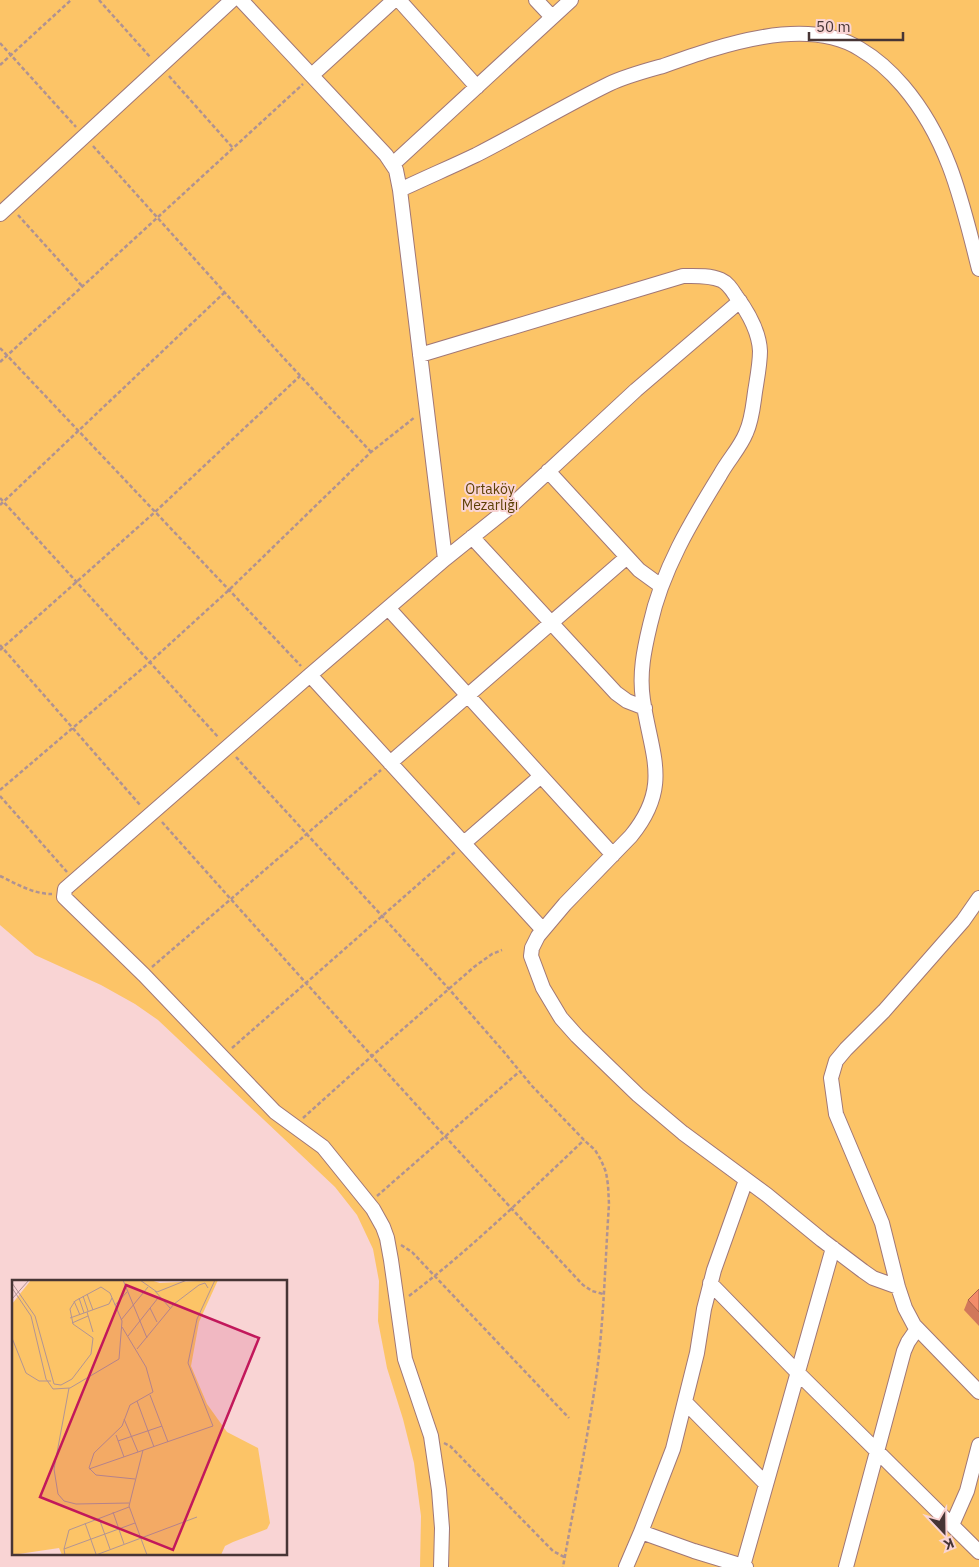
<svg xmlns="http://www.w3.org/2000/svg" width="979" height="1567" viewBox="0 0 979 1567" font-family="'IBM Plex Sans',sans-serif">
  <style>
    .green { fill: #fcc467 }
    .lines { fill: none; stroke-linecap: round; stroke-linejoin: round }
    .minor-casing { stroke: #a07777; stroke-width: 16 }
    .path { stroke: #af9292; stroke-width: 2.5; stroke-dasharray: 4 2.5; stroke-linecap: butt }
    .minor { stroke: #fff; stroke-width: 14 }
    .wall { fill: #d1785b }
    .building { fill: #f38c6a; stroke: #aa624a }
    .labels { text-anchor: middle; stroke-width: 4; stroke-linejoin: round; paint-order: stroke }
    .park-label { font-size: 14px; fill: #5c3f03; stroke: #f9d4d4 }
    .inset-road { fill: none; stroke: #b29494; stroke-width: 1 }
    .view { fill: #c2185b; fill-opacity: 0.15; stroke: #c2185b; stroke-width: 2.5 }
    .inset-edge { fill: none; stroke: #473535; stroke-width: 2.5 }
  </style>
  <rect width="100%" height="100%" fill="#f9d4d4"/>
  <!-- green -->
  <path class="green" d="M0,0H979V1567H420L421,1516L414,1463L403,1419L387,1368L378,1321L379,1281L373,1249L357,1215L335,1187L158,1020L135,1004L101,985L35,955L0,925Z"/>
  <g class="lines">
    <!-- minor casing -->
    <g class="minor-casing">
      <path id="minor" d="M241,0L386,155L396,170L400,190L445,559
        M399,0L477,87
        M536,0L552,17
        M312,75L394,0
        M393,164L571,0
        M400,190C425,178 451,167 476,155C521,132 564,106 609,84C626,76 645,71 663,66C719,46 805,15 860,49C877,59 891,72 903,86C949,140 962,202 979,269
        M0,214L232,0
        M420,355L683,276C695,276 709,275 721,280C728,283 732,290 736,296C748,312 759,331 760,351C760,364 757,379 755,392C753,406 752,420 746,433C740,448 728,460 720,475C691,522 662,570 650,625C644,650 639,674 643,700C651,755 672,786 631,836L565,904L538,936L532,948L531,956L543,988L561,1018L577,1036L638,1095L683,1133L767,1195L822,1240L863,1271L873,1278L898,1287
        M548,471L639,570L661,586
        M472,537L616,693L627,701L645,708
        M389,609L613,855
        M310,675L543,930
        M390,763L627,557
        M464,843L541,776
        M979,898L963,921L884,1011L846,1049L836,1061L831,1078L836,1114L882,1223L898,1287L905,1308L914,1325L979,1392
        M710,1283L798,1373L979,1552
        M685,1402L766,1484
        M952,1525L967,1491L979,1445
        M641,1532L694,1551L746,1567
        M743,1566L833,1248
        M441,1567L442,1528L439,1490L431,1436L405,1359L391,1260L387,1238L383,1227L373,1209L323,1147L275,1112L144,975L64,897L65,889L310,675L445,559L511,506L636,390L740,301
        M626,1567L641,1532L673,1449L697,1353L704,1309L714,1270L746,1180
        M846,1567L904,1351L908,1342L917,1329"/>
    </g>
    <!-- path -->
    <path class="path" d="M99,0L151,58
      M0,43L76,127
      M0,65L71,0
      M169,76L233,148
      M93,146L280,354L371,452
      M18,215L82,286
      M0,348L301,666
      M0,362L303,84
      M0,498L219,738
      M0,505L225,292
      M0,645L141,806
      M0,650L155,512L300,376
      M236,757L449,989L504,1052L532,1086L584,1140L595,1150L601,1160L606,1172L608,1185L609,1204C605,1263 604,1321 596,1379C587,1442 574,1505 563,1567
      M0,790L150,662L229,590L371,452L415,417
      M0,796L67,872
      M162,822C301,978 440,1133 583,1285L592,1291L603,1294
      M0,876C17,884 33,894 52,894
      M152,967L381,770
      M232,1048L455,852
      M303,1118L372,1056L474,967L492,954L502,950
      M377,1196L519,1072
      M401,1245L412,1252L569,1418
      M409,1296C471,1249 527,1194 584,1140
      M444,1443L450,1446L553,1551L564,1557"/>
    <!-- minor -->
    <use href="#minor" class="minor"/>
  </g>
  <!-- wall -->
  <path class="wall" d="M979,1289V1326L964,1310L968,1300Z"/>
  <!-- building -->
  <path class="building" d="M979,1289V1312L968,1300Z"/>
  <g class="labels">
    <!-- park labels -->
    <g class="park-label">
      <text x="490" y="494">Ortaköy<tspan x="490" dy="16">Mezarlığı</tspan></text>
    </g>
  </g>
  <!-- overview -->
  <g transform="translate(12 1280)">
    <rect width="275" height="275" fill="#f9d4d4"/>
    <path d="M19,0H138L148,3L206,0L187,42L179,86L195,124L215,152L246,168L258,243L255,249L221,262L213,266L209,275H50L47,268L0,275V24Z" fill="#fcc467"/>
    <path class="inset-road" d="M111,0L135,58M128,0L145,12L175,0M0,3L23,36L42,104L49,105L60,99L79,74L81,58L61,44L58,29L63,21L89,7L98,13L110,41L107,79L58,108L41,109L34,99L19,36L0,8M143,11L158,28M75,14L81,30M71,16L76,31M67,18L72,33M0,19L17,0M62,21L68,35M103,25L115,12M138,28L145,42M75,32L81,52M58,38L97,24L100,18M109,40L136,7M60,43L76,36M110,47L134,87L141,112L118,125L110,146L82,173L77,188L84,195L123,199M116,56L146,18M0,58L14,93L27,101H39M125,69L162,24L187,5L193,3L196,8M57,108L42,189L46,214L52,221L64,224L117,223M138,115L156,162M125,121L142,167M112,139L126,172M104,155L112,177M106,161L150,146M131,170L117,226L135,275M77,189L201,146L176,83L185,39L203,0M101,232L112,264M87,238L98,269M73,243L84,274M52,269L57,250L117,227M53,275L52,269L123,243M84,275L185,237"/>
    <path class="view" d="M114,5L247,58L161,270L28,217Z"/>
    <rect width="275" height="275" class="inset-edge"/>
  </g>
  <!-- north arrow -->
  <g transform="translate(944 1532) rotate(158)" stroke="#f9d4d4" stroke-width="4" paint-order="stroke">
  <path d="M0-4L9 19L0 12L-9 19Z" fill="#473535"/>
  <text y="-8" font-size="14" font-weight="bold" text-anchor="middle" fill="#473535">K</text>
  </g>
  <!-- scale -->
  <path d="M809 32v8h94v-8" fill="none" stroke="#473535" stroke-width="2.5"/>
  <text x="816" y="32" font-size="15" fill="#473535" stroke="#f9d4d4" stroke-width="4" paint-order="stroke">50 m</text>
</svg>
